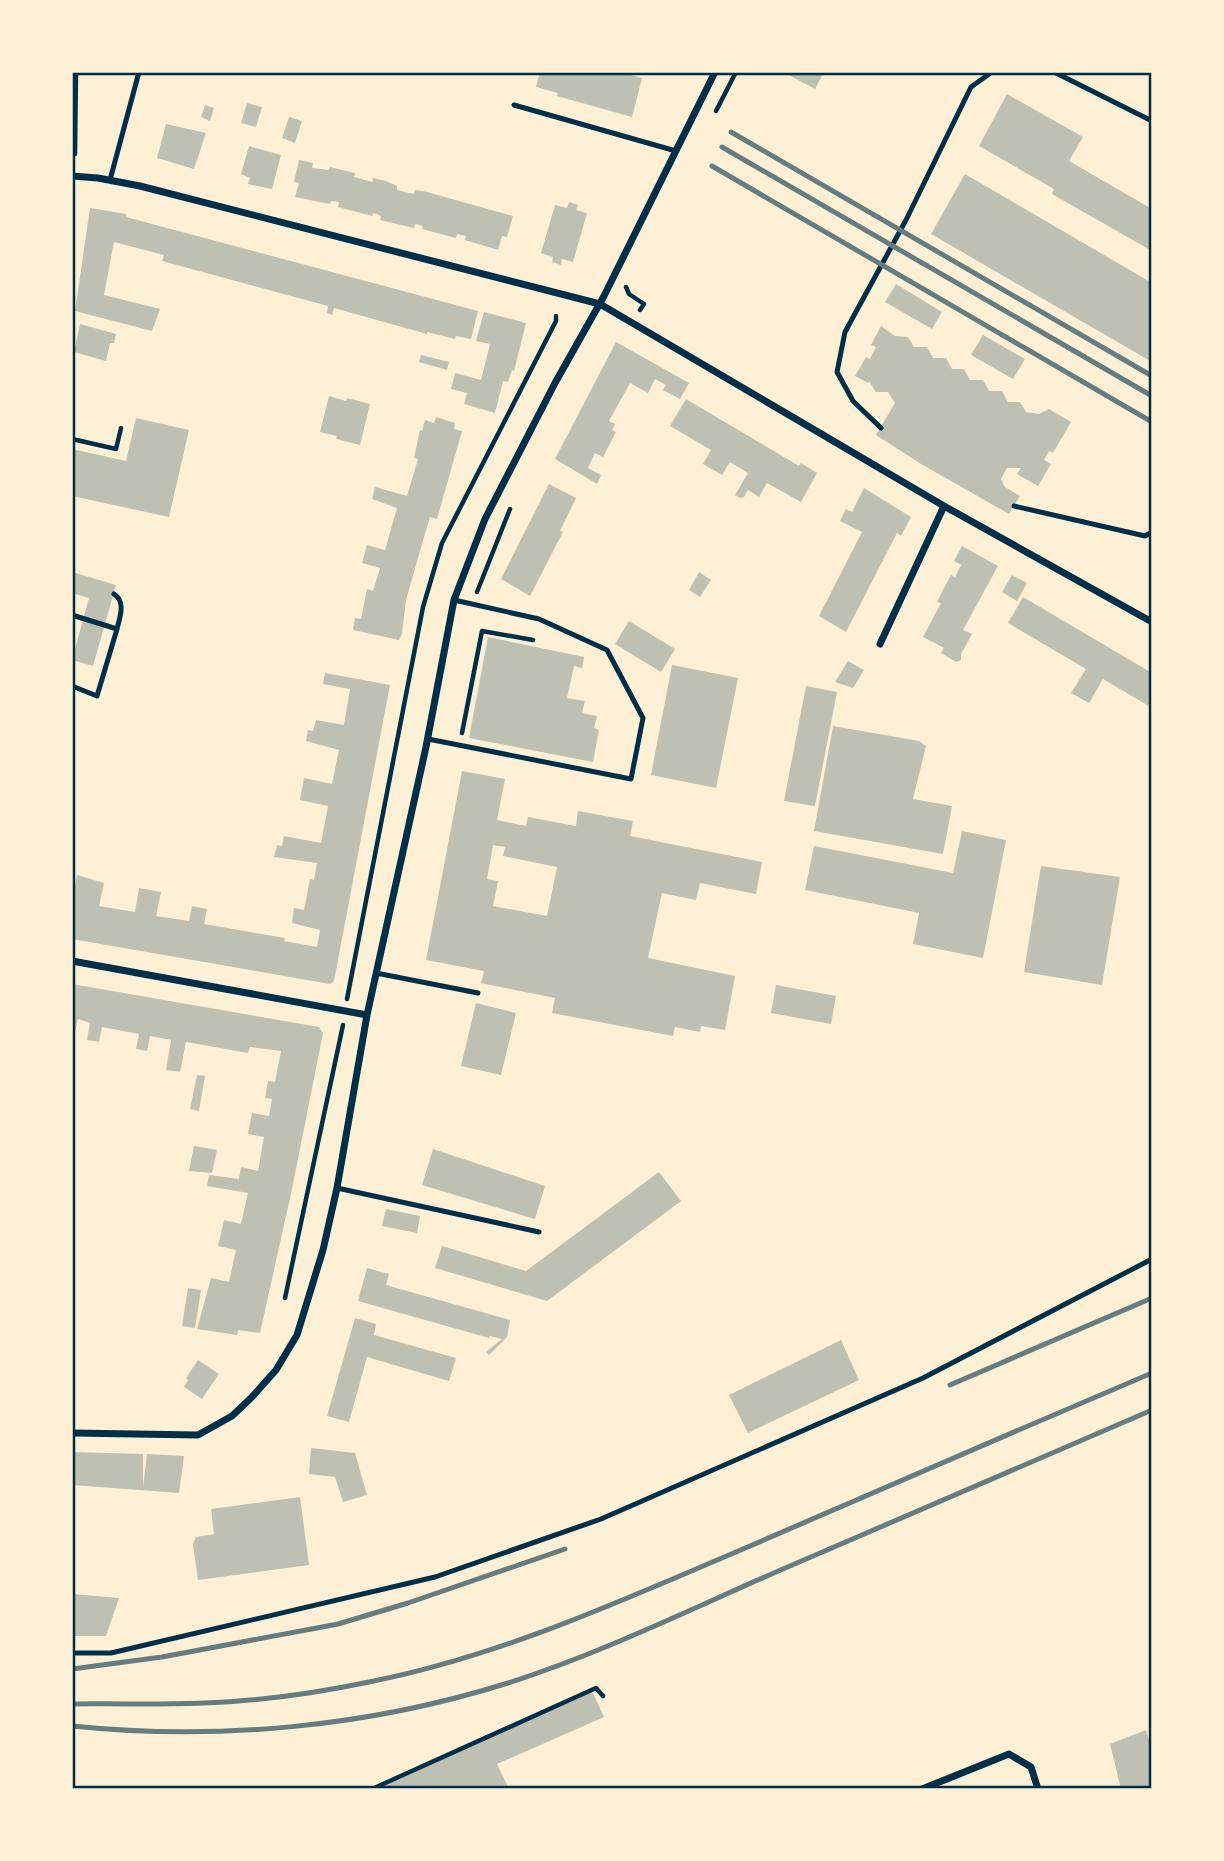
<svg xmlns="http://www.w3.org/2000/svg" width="1224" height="1861" viewBox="0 0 1224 1861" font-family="Roboto,sans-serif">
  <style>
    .building { fill: #bec0b2; fill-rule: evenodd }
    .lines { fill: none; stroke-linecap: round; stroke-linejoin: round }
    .path { stroke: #003049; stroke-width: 4.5 }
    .service { stroke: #003049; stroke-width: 5 }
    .minor { stroke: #003049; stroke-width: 7 }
    .rail { stroke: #657d81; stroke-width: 5 }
    .neatline { fill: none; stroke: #003049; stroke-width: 2.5 }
  </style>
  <rect width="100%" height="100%" fill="#fdf0d5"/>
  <!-- building -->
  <path class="building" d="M540,72H619L642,78L632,117L557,96L558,93L536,87Z
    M783,72H824L815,89Z
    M1007,94L1083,137L1069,161L1152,209V251L1052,194L1054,189L979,146Z
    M247,103L262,107L256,127L241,123Z
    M205,105L214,108L210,121L201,117Z
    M289,117L302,121L295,143L282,138Z
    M166,124L206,133L194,169L157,158Z
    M249,146L281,155L272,189L248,184L250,178L241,174Z
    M299,160L313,163L312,168L329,170L330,167L355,173L354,177L372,182L373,178L386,181L397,186V190L414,194L415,190L427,192L513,216L507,237L502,236L498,250L465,240L466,236L461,235L457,234L456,238L422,229L423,226L415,224L414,228L380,220L381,216L377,214L373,213L372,216L338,207L339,202L331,201L330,204L295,197L299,183L294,182Z
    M965,174L1152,283V362L931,234Z
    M569,202L578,205L576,210L587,213L573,262L562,259L561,265L552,262L553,257L541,253L555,205L567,208Z
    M90,208L126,214V217L478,311L471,339L456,336L455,339L427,332V334L334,308L332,315L327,313L328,306L162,261L164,255L114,242L104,295L160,309L152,331L75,311Z
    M896,284L942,312L932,329L885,302Z
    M484,312L526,323L514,371L512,370L508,382L503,381L495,413L464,404L467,393L451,389L455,373L481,380L490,344L476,341Z
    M80,324L116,334L114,343H110L106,361L74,352Z
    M881,326L895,336L908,337L914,347H927L933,358H946L952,369H964L970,380H983L989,391H1002L1008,402H1020L1026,412L1039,414L1049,409L1071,422L1053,453L1049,451L1044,460L1051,464L1038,486L1017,474L1021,468H1007L1001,479L1005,487L1020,496L1009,514L921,464L876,435L895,403L888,392H876L869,381L868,383L855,376L866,357L870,359L876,347L871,345Z
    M983,335L1025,359L1013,379L971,355Z
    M616,342L689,383L680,399L663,390L666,385L655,379L648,393L630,383L609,421L615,424L612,430L616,432L603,457L595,453L588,468L601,475L597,484L555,459Z
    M421,355L449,362L447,370L419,362Z
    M329,396L346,401L347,398L370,404L360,445L336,439L337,436L320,432Z
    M686,399L799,466L801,463L817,473L801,502L767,483L759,497L748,490L744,497L740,498L735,495L748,473L730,462L722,475L703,464L711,450L670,426Z
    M436,417L455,423L454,429L462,431L437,519L430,517L424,537L406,600L402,634L399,640L353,630L355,618L361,619L367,589L373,591L380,568L362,563L367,545L385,550L397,508L372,499L375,487L407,496L418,459L414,458L420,430L422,431L425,420L434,423Z
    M136,418L189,430L169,517L72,496V449L126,461Z
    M549,484L576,498L560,531L563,532L530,596L501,579Z
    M864,488L911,517L901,536L897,533L846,632L819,616L862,532L840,521L846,509L852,512Z
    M962,546L998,566L963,630L972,634L961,654V660L956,662L941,653L944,648L923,637L941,603L937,602L944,588L951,575L955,577L961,565L954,561Z
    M72,572L116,585L93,666L72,660L89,598L72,593Z
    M699,572L711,580L700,597L689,590Z
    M1012,575L1027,583L1017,601L1002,592Z
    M1023,597L1152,673V708L1103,679L1089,703L1071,693L1086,669L1008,623Z
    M629,621L675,649L661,672L615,644Z
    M488,637L584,657L582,668L574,666L567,698L585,701L582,713L597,716L594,728L599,730L593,762L469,738Z
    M848,661L864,670L853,688L835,682Z
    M672,665L738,678L716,788L651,775Z
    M325,673L390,685L334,981L330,984L72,939V901L77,875L104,883L99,906L135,912L139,888L161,892L156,916L189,921L192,906L207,909L204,924L285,938L284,941L317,947L320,930L292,923L294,908L304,910L310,879L314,880L317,863L274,857L277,845L282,846L284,836L321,843L328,806L300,800L304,778L332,784L339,750L306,741L308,730L313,731L316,720L344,725L350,689L323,684Z
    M806,686L837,692L815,806L784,801Z
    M833,726L919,741L926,746L913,799L952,806L943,854L814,831Z
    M462,771L505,779L497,820L526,826L528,817L576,826L578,811L633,821L630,836L762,862L756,894L700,883L696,900L662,893L661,897L648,958L735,976L725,1030L701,1026L700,1032L675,1027L673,1036L552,1013L555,998L481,983L484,971L426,960ZM493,845L505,847L503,856L557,867L547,916L493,906L498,881L487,879Z
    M962,831L1006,840L983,958L913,944L919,913L805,890L814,846L953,873Z
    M1041,866L1120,877L1102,985L1024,972Z
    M72,984L319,1027L323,1033L292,1189L260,1333L238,1330L237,1335L197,1329L211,1278L229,1282L236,1250L218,1246L224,1220L241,1224L248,1193L207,1186L209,1175L239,1179L241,1167L258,1171L264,1137L248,1134L252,1113L269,1116L272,1099L265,1098L268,1081L275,1082L281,1051L250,1047L248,1053L186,1042L180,1072L166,1070L171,1040L150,1036L147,1051L136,1049L139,1034L102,1027L99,1042L87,1040L90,1023L78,1019L72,1045Z
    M776,985L836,996L831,1024L771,1013Z
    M476,1003L516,1013L501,1075L461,1066Z
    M197,1075L205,1076L199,1111L190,1109Z
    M194,1146L217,1150L212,1173L189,1171Z
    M433,1149L545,1186L535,1219L422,1185Z
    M659,1172L681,1201L547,1301L435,1268L442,1246L526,1271Z
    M386,1209L420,1216L417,1233L382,1226Z
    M367,1268L389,1274L386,1285L510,1320L507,1337L489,1355L486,1352L502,1339L490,1336L489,1338L358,1301Z
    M188,1288L201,1290L195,1328L182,1326Z
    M355,1318L376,1324L374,1335L456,1358L449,1381L367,1357L349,1422L327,1416Z
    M841,1340L859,1380L748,1433L729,1395Z
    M198,1360L219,1374L202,1399L184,1387L188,1380L186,1378Z
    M311,1448L355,1453L367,1495L343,1502L335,1477L309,1474Z
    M72,1452L143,1454V1488L147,1454L184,1456L179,1493L72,1485Z
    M300,1497L309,1565L198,1580L193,1544L196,1537L214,1534L211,1509Z
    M72,1594L119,1598L106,1636H72Z
    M592,1691L604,1717L497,1764L509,1789H378Z
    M1146,1730L1152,1750V1789H1121L1110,1744Z"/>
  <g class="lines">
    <!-- path -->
    <path class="path" d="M716,111L736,72
      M75,154L76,72
      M626,287L629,294L644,304L640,310
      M72,439L116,449L121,428
      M477,592L510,509
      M462,733L482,631L533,640
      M347,999L423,607L442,543L556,321V316
      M285,1298L343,1025
      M372,1789L596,1688L603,1696"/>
    <!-- service -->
    <path class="service" d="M1054,72L1152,121
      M514,105L676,151
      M110,180L139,72
      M881,428L853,401L837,372L845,332L906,220L971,87L992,72
      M1014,506L1145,536L1152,532
      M114,594C126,602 120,616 117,629
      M72,615L117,629L97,696L72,686
      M428,739L631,779L643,718L607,650L539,619L454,600
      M376,973L478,993
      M337,1188L539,1232
      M72,1653H111L435,1577L601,1519L923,1378L1152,1259"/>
    <!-- minor -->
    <path class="minor" d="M72,176L98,178L140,186L600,304L944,506L1152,622
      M880,644L944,506
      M72,961L367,1015
      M72,1433L198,1435L232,1416L252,1397L276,1370L297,1335L323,1250L337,1188L367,1015L426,747L454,600L485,519L555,383L604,296L715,72
      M922,1789L1009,1754L1031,1767L1038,1789"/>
    <!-- rail -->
    <path class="rail" d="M731,132L1152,376
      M722,147L1152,396
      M712,166L1152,422
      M950,1385L1152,1298
      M72,1669L162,1657L338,1624L408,1603L565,1549
      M72,1704C127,1703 183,1706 238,1701C282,1698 326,1691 369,1682C497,1657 616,1603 736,1552C875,1492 1013,1432 1152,1373
      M72,1726C218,1741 368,1727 508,1683C602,1653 693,1608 783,1569C906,1516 1029,1463 1152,1410"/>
  </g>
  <!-- border -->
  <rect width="1224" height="1861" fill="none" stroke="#fdf0d5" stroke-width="147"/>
  <rect x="74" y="74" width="1076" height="1713" class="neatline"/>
</svg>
